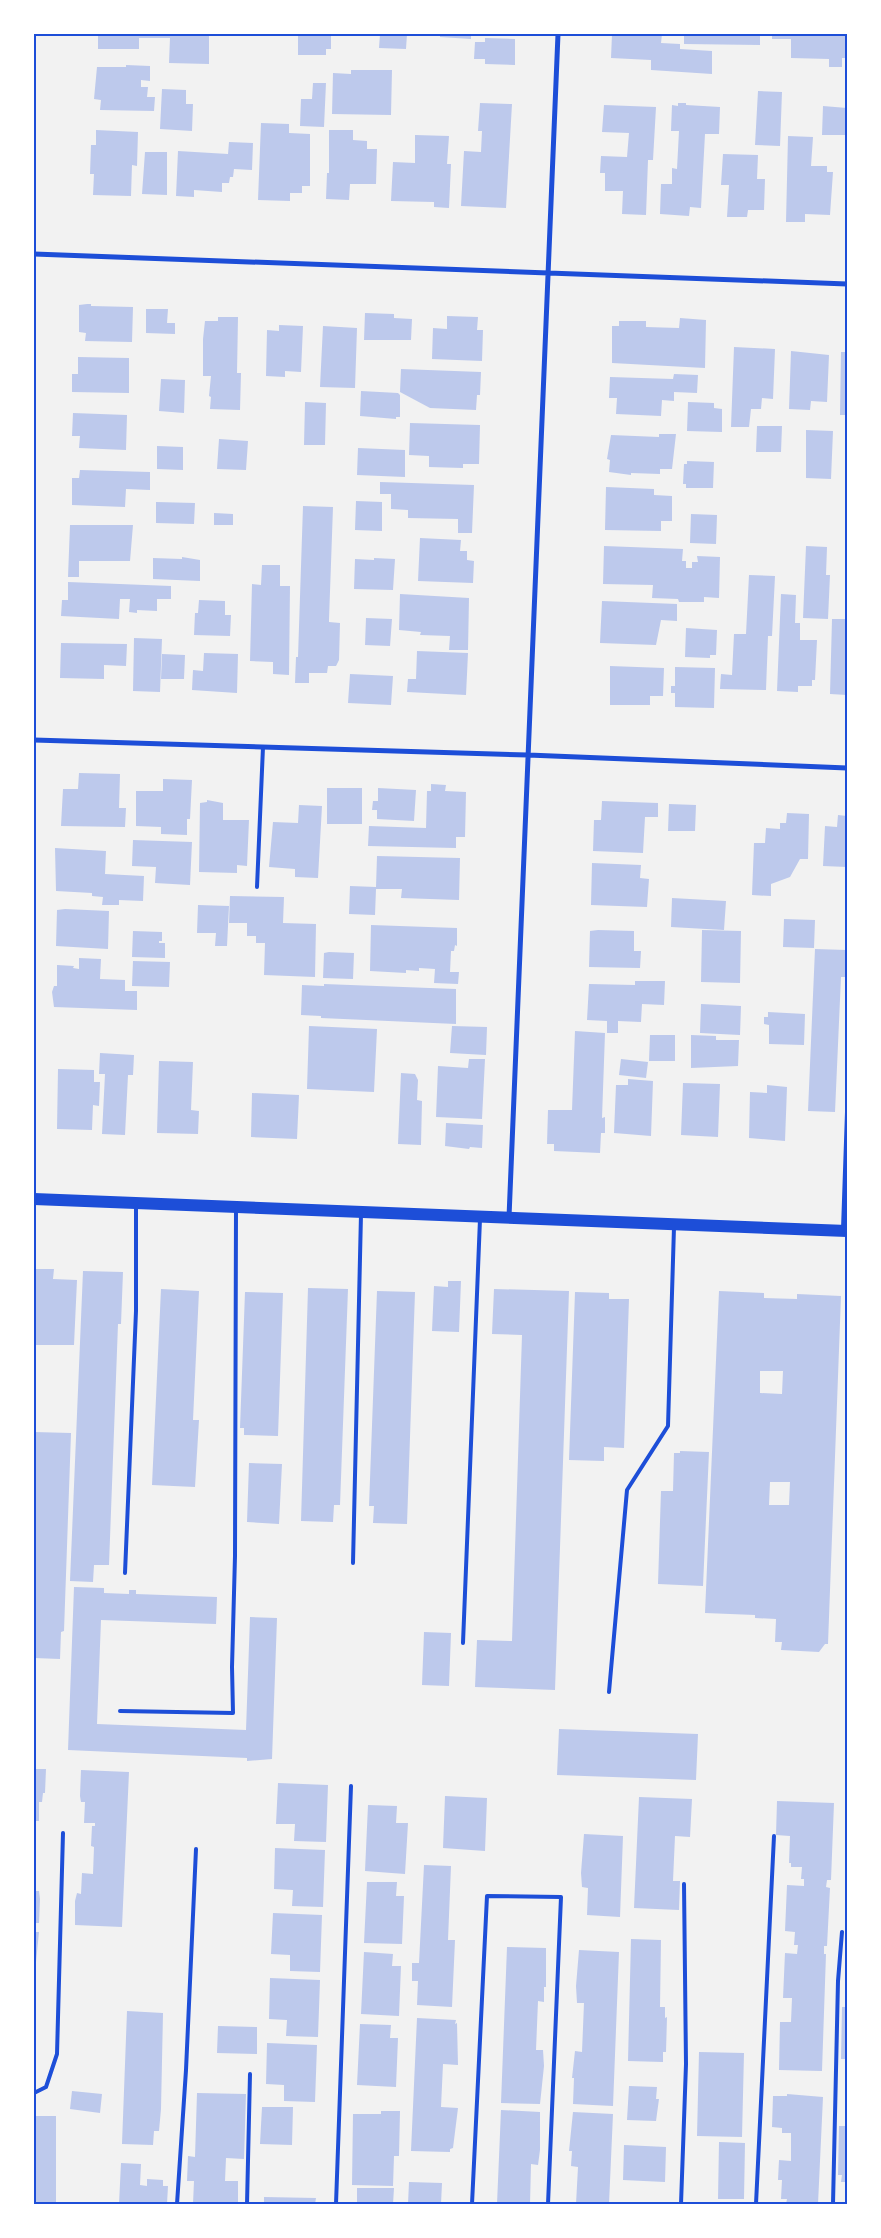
<svg xmlns="http://www.w3.org/2000/svg" width="881" height="2238" viewBox="0 0 881 2238" font-family="'Sofia Sans Condensed',sans-serif">
  <style>
    .building { fill: #bdc9ec; fill-rule: evenodd }
    .lines { fill: none; stroke-linecap: round; stroke-linejoin: round }
    .service { stroke: #1d4ed8; stroke-width: 4 }
    .minor { stroke: #1d4ed8; stroke-width: 5 }
    .primary { stroke: #1d4ed8; stroke-width: 12 }
    .neatline { fill: none; stroke: #1d4ed8; stroke-width: 2 }
  </style>
  <rect width="100%" height="100%" fill="#f2f2f2"/>
  <!-- building -->
  <path class="building" d="M98,34H209V64L169,63L170,38H139V49H98Z
    M298,34H331V49H326V55H298Z
    M380,34H407L406,49L379,48Z
    M440,34H471V39L440,37Z
    M612,34H662L661,43L680,44V49L712,51V74L651,70V60L611,58Z
    M684,34H760V45L684,44Z
    M772,34H847V58H842V67H829V59L791,58V39H772Z
    M485,38L515,39V65L485,64V59H474L475,42H485Z
    M126,65L150,66V81L141,80V87H148L147,97H155L154,111L100,110L101,100L94,99L97,67H126Z
    M351,70H392L391,115L332,114L333,73L351,74Z
    M313,83H326L324,127L300,126L301,99H312Z
    M162,89L186,90V104H193L192,131L160,129Z
    M758,91L782,92L780,146L755,145Z
    M480,103L512,104L506,208L461,206L464,151L481,152L482,131H478Z
    M678,103H686V105L720,107L719,134H705L701,208L690,207L689,216L660,214L661,184H672V168L677,169L679,131H671L672,105L678,106Z
    M604,105L656,107L653,160H648L646,215L622,214L623,191H605V173H600L601,156L627,157L629,133L602,132Z
    M823,106L847,108L846,135H822Z
    M261,123L289,124V133L310,134V186H302V193H290V201L258,200Z
    M96,130L138,132L137,166L132,165L131,196L93,195L94,174H90L91,145H96Z
    M329,130H353V140L367,141V149H377L376,184H350L349,200L326,199L327,173H329Z
    M415,135L449,136L447,164H451L449,208L434,207V202L391,201L393,162L415,163Z
    M788,136L813,137L811,166H827V172H833L830,215L805,214V222H786Z
    M229,142L253,143L252,170L234,169L233,177H230L229,183H222V192L194,190V197L176,196L178,151L228,154Z
    M145,152H167V195L142,194Z
    M723,154L758,155L757,179H765L764,210H748L747,217H727L729,185H721Z
    M87,304H91V306L133,307L132,342L85,341L86,333L79,332V305Z
    M146,309H168L167,323H175V334L146,333Z
    M365,313L394,314V318L412,319L411,340H364Z
    M447,316L478,317L477,330H483L482,361L432,359L433,328L447,329Z
    M218,317H238L237,373H241L240,410L210,409L211,397L209,396L211,376H203V339L205,321H218Z
    M680,318L706,320L705,368L612,363V326H619V321H646V327L679,328Z
    M279,325L303,326L301,372L285,371V377L266,376L267,330L279,331Z
    M323,326L357,328L355,388L320,387Z
    M734,347L775,349L773,399L762,398L761,409H751L749,427H731Z
    M791,351L829,355L827,402L811,401L810,410L789,409Z
    M841,352H847V415H840Z
    M78,357L129,358V393L72,392V374H78Z
    M401,369L481,372L480,395H477L476,410L430,408L400,392Z
    M674,374L698,375L697,393L674,392V401L662,400L661,416L616,414L617,398H609L610,377L673,379Z
    M161,379L185,380L184,413L159,411Z
    M361,391L398,393L400,395V417H396V419L360,416Z
    M305,402L326,403L325,445H304Z
    M688,402L714,403V408L722,409V432L687,431Z
    M73,413L127,415L126,450L79,448L80,436H72Z
    M410,423L480,425L479,464H463V468L429,467V456L409,455Z
    M757,426H782L781,452H756Z
    M806,430L833,431L831,479L806,478Z
    M659,434H676L672,469H660V474L631,473V475L609,472L610,460L607,459L611,435L659,437Z
    M219,439L248,441L246,470L217,469Z
    M157,446L183,447V470L157,469Z
    M358,448L405,450V477L357,475Z
    M687,461L714,462L713,488H686V484H683L684,464H687Z
    M80,470L150,472V490L126,489L125,507L72,505V478H79Z
    M380,482L474,485L472,533H458V519L408,518V510L391,509V494H380Z
    M606,487L654,489V495L672,496V521H661V531L605,530Z
    M356,501L382,502V531L355,530Z
    M156,502L195,503L194,524L156,523Z
    M303,506L333,507L329,620V622L340,623L339,660L336,666H328L327,673H309V683H295L296,657H298Z
    M214,513L233,514V525H214Z
    M691,514L717,515L716,544L690,543Z
    M70,525H133L130,561H79V577H68Z
    M420,538L461,540L460,551H467V560L474,561L473,583L418,581Z
    M604,546L683,549L682,561H686V568H692V562H698L697,556L720,557L719,598L704,597V602H679L678,599L652,598L653,585L603,584Z
    M806,546L827,547L826,575H830L828,619L803,618Z
    M182,557L200,560V581L153,579V558L182,559Z
    M374,558L395,559L393,590L354,589L355,559L374,560Z
    M262,565H280V586H290L289,675L273,674V662L250,661L252,584L261,585Z
    M749,575L775,576L772,636H768L766,690L720,689L721,674L732,675L734,634H746Z
    M68,582L171,586V599H157V611L137,610V613L129,612L130,599H120L119,619L61,616L62,600H68Z
    M400,594L469,598L468,650H449L450,636L420,635L421,632L399,630Z
    M781,594L796,595L795,623H800V640H817L815,680H812V686H798V692L777,691Z
    M199,600L225,601V615H231L230,636L194,635L195,613H198Z
    M602,601L677,604V621L661,620L656,645L600,643Z
    M366,618L392,619L390,646L365,645Z
    M832,619H847V695L830,694Z
    M686,628L717,630L716,655H710V658L685,657Z
    M134,638L162,639L160,692L133,691Z
    M61,643L127,644L126,666L104,665V679L60,678Z
    M417,651L468,653L466,695L407,692L408,679H416Z
    M204,653L238,654L237,693L192,690L193,670L203,671Z
    M162,654L185,655L184,679H161Z
    M610,666L664,668L663,696H650V705H610Z
    M675,667L715,668L714,708L675,707V693H671V686H675Z
    M350,674L393,676L391,705L348,703Z
    M79,773L120,774L119,808H126L125,827L61,826L63,789H78Z
    M163,779L192,780L190,819H187V835L161,834V827L136,826V791H163Z
    M431,784L446,785L445,791L466,792L465,837H456V848L368,846L369,826L426,828L427,791H431Z
    M327,788H362V824H327Z
    M378,788L416,790L414,821L377,819V810H372L373,801H378Z
    M207,800L223,803V820H249L247,866L237,865V873L199,872L200,803L207,802Z
    M602,801L658,803V817H645L643,853L593,851L594,820H601Z
    M669,804L696,805L695,831H668Z
    M299,805L322,806L318,878L295,877V869L269,867L273,822L298,823Z
    M787,813L809,814L808,859H800L790,877L771,884V896L752,895L754,843H765L766,828L780,829V823H786Z
    M838,815L847,816V867L823,866L825,826L837,827Z
    M133,840L192,842L190,885L155,883L156,867L132,866Z
    M55,848L106,851L105,874L144,876L143,901L119,900V905H102L103,897L92,896V893L56,891Z
    M377,856L460,858L459,900L401,898L402,889H376L375,915L349,914L350,886L376,887Z
    M592,863L641,865L640,878L649,879L647,907L591,905Z
    M230,896L284,897L283,923L316,924L315,977L264,975L265,943H256V936H247V923H229Z
    M672,898L726,901L724,930L671,927Z
    M198,905L229,906L227,946H215L216,933H197Z
    M65,909L109,911L108,949L56,946L57,910Z
    M784,919L815,920L814,948L783,947Z
    M371,925L457,928V946L455,945L454,951H451L450,972H459L458,984L434,983L435,969L419,968V971L406,970V973L370,971Z
    M598,930L634,931V951H641L640,968L589,967L590,931Z
    M702,930L741,931L740,983L701,982Z
    M133,931L162,932V941H159V943H165V958L132,957Z
    M815,949L847,950V977H841L835,1112L808,1111Z
    M329,952L354,953L353,979L323,978L324,953Z
    M79,958L101,959L100,979L125,980V991H137V1010L54,1007L52,992L54,986H57V965L74,966L73,968L79,969Z
    M133,961L170,962L169,987L132,986Z
    M635,981H665L664,1005L642,1004L641,1022L618,1021V1033H607V1021L587,1020L589,984L635,985Z
    M324,984L456,989V1024L321,1018V1016L301,1015L302,985L324,986Z
    M701,1004L741,1006L740,1035L700,1033Z
    M768,1012L805,1014L804,1045L769,1044V1025L764,1024V1017H768Z
    M309,1026L377,1029L374,1092L307,1089Z
    M452,1026L487,1027L486,1055L450,1053Z
    M575,1031L605,1033L602,1118L605,1117V1133H601L600,1153L554,1151V1144H547L548,1110H572Z
    M650,1035H675V1061H649Z
    M691,1035L716,1036V1040H739L738,1066L691,1068Z
    M100,1053L134,1055L133,1075H128L125,1135L102,1134L105,1074H99Z
    M469,1059H485L482,1119L436,1117L438,1066L468,1068Z
    M621,1059L648,1062L646,1078L619,1075Z
    M159,1061L193,1062L191,1110L199,1111L198,1134L157,1133Z
    M58,1069L94,1070V1082H100L99,1106L93,1105L92,1130L57,1129Z
    M401,1073L415,1074L418,1080L417,1100L422,1101L421,1145L398,1144Z
    M628,1079L653,1081L651,1136L614,1133L616,1085H628Z
    M683,1083L720,1084L718,1137L681,1135Z
    M767,1085L787,1087L785,1141L749,1138L750,1092L767,1093Z
    M252,1093L299,1095L297,1139L251,1137Z
    M446,1123L483,1125L482,1148L470,1147L469,1149L445,1146Z
    M35,1269H54L53,1279L77,1280L74,1345H34Z
    M83,1271L123,1272L121,1324H118L109,1565H94L93,1582L70,1581Z
    M448,1281H461L459,1332L432,1331L434,1286L448,1287Z
    M308,1288L348,1289L340,1505H334L333,1522L301,1521Z
    M161,1289L199,1291L193,1420H199L195,1487L152,1485Z
    M494,1289L569,1291L555,1690L475,1687L477,1640L512,1641L522,1335L492,1334Z
    M377,1291L415,1292L407,1524L373,1523L374,1506H369Z
    M719,1291L764,1293V1298L797,1299V1294L841,1296L828,1644H825L819,1652L781,1650L782,1642H775L776,1619L755,1618V1615L705,1613ZM760,1371H783L782,1394L760,1393ZM770,1482H790L789,1505H769Z
    M245,1292L283,1293L278,1436L244,1435V1428H240Z
    M575,1292L609,1293V1299H629L624,1448L604,1447V1461L569,1460Z
    M34,1432L71,1433L64,1631L61,1632L60,1659L34,1658Z
    M680,1451L709,1452L703,1586L658,1584L661,1491H673L674,1453H680Z
    M249,1463L282,1464L279,1524L247,1522Z
    M74,1587L104,1588V1593L129,1594V1590H136V1594L217,1597L216,1624L101,1620L97,1724L246,1730L250,1617L277,1618L272,1759L247,1761V1758L68,1750Z
    M424,1632L451,1633L449,1686L422,1685Z
    M559,1729L698,1734L696,1780L557,1775Z
    M34,1769H46L45,1793H43L42,1802H39V1821H34Z
    M81,1770L129,1772L122,1927L75,1925V1901L77,1893L81,1894L82,1873L93,1874L94,1847L91,1846L92,1826H95V1823H84L85,1802H81L80,1796Z
    M278,1783L328,1785L326,1842L294,1841L295,1824H276Z
    M445,1796L487,1798L485,1851L443,1848Z
    M639,1797L692,1799L690,1837L675,1836L673,1881H680L679,1910L634,1908Z
    M777,1801L834,1803L831,1880H827L826,1887L830,1888L827,1946H824V1954H826L822,2071L779,2070L780,2022H791L792,1998H783L785,1953L797,1954L798,1945H794L795,1932L785,1931L787,1885L804,1886V1879H801L802,1867H791V1863H789L790,1836L776,1835Z
    M368,1805L397,1806L396,1823H408L405,1874L365,1871Z
    M584,1834L623,1836L620,1917L587,1915L588,1888L582,1887L581,1873Z
    M275,1848L325,1850L323,1907L292,1906L293,1890L274,1889Z
    M424,1865L451,1866L448,1940H455L452,2007L417,2005L418,1981H412V1963H419Z
    M34,1870H36V1891H39L40,1899L39,1923H34Z
    M367,1882H397L396,1896H404L402,1944L364,1943Z
    M273,1913L322,1915L320,1972L290,1971V1955L271,1954Z
    M34,1932H39L36,1962H34Z
    M631,1939L661,1940L660,2007H665V2018L667,2017L666,2052H663V2062L628,2061Z
    M507,1947L546,1948V1987H544V2002L538,2001L536,2050H543L544,2066L540,2104L501,2103Z
    M579,1950L619,1952L613,2106L573,2104L574,2078H572L575,2051L582,2052L584,2003H577L576,1986Z
    M364,1952L393,1954L392,1966H401L399,2016L361,2014Z
    M270,1978L320,1980L318,2037L286,2036L287,2020L269,2019Z
    M842,2007H847V2059H841Z
    M127,2011L163,2013L161,2109L159,2131H154L153,2145L122,2144Z
    M417,2018L456,2020L455,2024L457,2023L458,2065L443,2064L441,2107L458,2108L453,2148L450,2149V2152L411,2151Z
    M360,2024L391,2025L390,2038H398L396,2087L357,2085Z
    M218,2026L257,2027V2054L217,2053Z
    M267,2043L317,2045L315,2102L284,2101V2085L266,2084Z
    M699,2052L744,2053L742,2137L697,2136Z
    M629,2086L657,2087L656,2099H659L656,2121L627,2120Z
    M72,2091L102,2094L100,2113L70,2109Z
    M197,2093L246,2094L244,2159L226,2158L225,2181H238V2204H193L194,2181H187L188,2156L195,2157Z
    M787,2094L823,2097L818,2204H786L787,2199H781L782,2180H778L779,2160L791,2161V2133H782V2128L772,2127L773,2096H787Z
    M262,2107H293L292,2145L260,2144Z
    M501,2110L540,2112V2150L538,2165L531,2164L530,2204H497Z
    M381,2111H400L399,2156H394L393,2186L352,2185L353,2114H381Z
    M573,2112L613,2114L609,2204H576L578,2167L571,2166L572,2151H569Z
    M34,2116H56V2202H34Z
    M839,2126H847V2182H841L842,2175H838Z
    M719,2142L745,2143L744,2199H718Z
    M624,2145L666,2147L665,2182L623,2180Z
    M121,2163L141,2164L140,2185L147,2186V2179L163,2180V2186H168L167,2204H119Z
    M409,2182L442,2183L441,2204H408Z
    M357,2188H394L393,2204H357Z
    M264,2197L316,2198L315,2204H264Z"/>
  <g class="lines">
    <!-- service -->
    <path class="service" d="M257,887L263,747
      M843,1229L847,1112
      M353,1563L361,1214
      M125,1573L136,1311V1206
      M463,1643L480,1219
      M609,1692L627,1490L668,1426L674,1227
      M120,1711L233,1713L232,1667L235,1556L236,1210
      M34,2093L46,2087L57,2054L63,1833
      M177,2204L186,2070L196,1849
      M247,2204L250,2074
      M336,2204L351,1786
      M472,2204L487,1896L561,1897L548,2204
      M681,2204L686,2064L684,1884
      M756,2204L774,1836
      M833,2204L838,1981L842,1932"/>
    <!-- minor -->
    <path class="minor" d="M34,254L847,284
      M34,740L528,755L847,768
      M509,1217L558,34"/>
    <!-- primary -->
    <path class="primary" d="M34,1199L847,1231"/>
  </g>
  <!-- border -->
  <rect width="881" height="2238" fill="none" stroke="#ffffff" stroke-width="70"/>
  <rect x="35" y="35" width="811" height="2168" class="neatline"/>
</svg>
